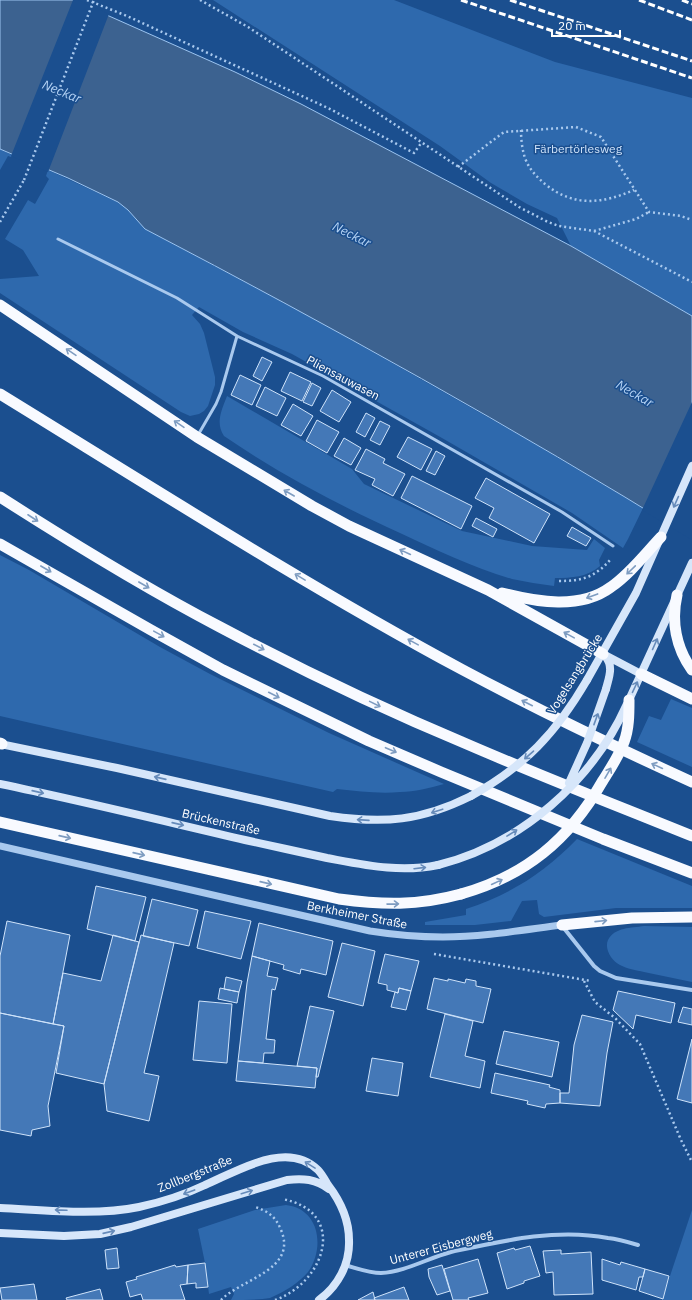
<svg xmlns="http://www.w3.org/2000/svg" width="692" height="1300" viewBox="0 0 692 1300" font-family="'IBM Plex Sans',sans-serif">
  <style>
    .green { fill: #2e69ad }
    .water { fill: #3c6290; stroke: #9cc4f0 }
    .pier { fill: #1b4f8f }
    .building { fill: #4478b7; stroke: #cfe3fa }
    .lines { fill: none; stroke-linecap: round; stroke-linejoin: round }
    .path { stroke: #a9c9ee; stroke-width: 2.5; stroke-dasharray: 2 3; stroke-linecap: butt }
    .service { stroke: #a9c9ee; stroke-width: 3 }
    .minor { stroke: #a9c9ee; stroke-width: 4 }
    .tertiary { stroke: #a9c9ee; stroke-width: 7 }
    .secondary { stroke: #d6e6fa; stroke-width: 8 }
    .trunk { stroke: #f8faff; stroke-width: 11 }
    .rail { stroke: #fff; stroke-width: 3; stroke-dasharray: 7 3; stroke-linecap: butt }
    .path-bridge { stroke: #a9c9ee; stroke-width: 2.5; stroke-dasharray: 2 3; stroke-linecap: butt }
    .secondary-bridge { stroke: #d6e6fa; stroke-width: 8 }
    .trunk-bridge { stroke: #f8faff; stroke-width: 11 }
    .oneway { stroke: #7e9cc1 }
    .oneway2 { stroke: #668bba }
    .labels { text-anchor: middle; stroke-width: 3; stroke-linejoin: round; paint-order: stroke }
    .park-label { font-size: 12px; fill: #cfe3fa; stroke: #1b4f8f }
    .street-label { font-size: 12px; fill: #fff; stroke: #1b4f8f }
    .water-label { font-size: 13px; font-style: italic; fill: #b5d3f5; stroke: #1b4f8f }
  </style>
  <rect width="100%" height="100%" fill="#1b4f8f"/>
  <!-- green -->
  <path class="green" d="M213,0H394L555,62L692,98V316L571,246L557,218L527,204L491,183L440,146Z
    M0,149L12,155L11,157L8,156L0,170Z
    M48,170L124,205L145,229L320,322L523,437L643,508L628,539L623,548L572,513L442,438L292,354L243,332L199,307L192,315L200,324L204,333L215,377V385L208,406L204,411L199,414L190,416L181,412L0,293V279L39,276L23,250L5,239L28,200L35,204L49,179L46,176Z
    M227,396L352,469L364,484L462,531L532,546L587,550L594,539L605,548L599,560L600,566C587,577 572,578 555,578L554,586C540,584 526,582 512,579C474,568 436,550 400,533C340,506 278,473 224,436C215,423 222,409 227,396Z
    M0,555L29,570L160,647L210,674L329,733L444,784C429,788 415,792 400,792C379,794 358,791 337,789L333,792L0,716Z
    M671,699L692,708V767L637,742L649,716L661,720Z
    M577,839L692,886V908H616L544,917L539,914L537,900L522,901L511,921L475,925H425V922L466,915V909C511,894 544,873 577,839Z
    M644,926L692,927V982C676,979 660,975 644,972C636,970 627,969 620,965C612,961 604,949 608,940C615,927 631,928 644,926Z
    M286,1205C320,1209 325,1248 308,1272C299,1283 284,1292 270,1298C259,1300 243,1300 231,1300L234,1294L231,1287L209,1294L205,1263L198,1229L255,1210Z
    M692,1210V1300H662Z"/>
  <!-- water -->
  <path class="water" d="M0,0H73L235,72L301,104L571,246L692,316V538C514,428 331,326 145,229L128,210L118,202L68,178L0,149Z"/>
  <!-- pier -->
  <path class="pier" d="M73,0H78L109,14L48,172L11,156Z
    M692,402V540L642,510Z"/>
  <!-- building -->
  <path class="building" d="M262,357L272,362L262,381L253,376Z
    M290,372L311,382L302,401L281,391Z
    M240,375L261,385L252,405L231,395Z
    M312,383L321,388L312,406L303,402Z
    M265,387L286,398L277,416L256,406Z
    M332,390L351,402L339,422L320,411Z
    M293,404L313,416L301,436L281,425Z
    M366,413L375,418L365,437L356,432Z
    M317,420L339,432L327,453L306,441Z
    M380,421L390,426L380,445L370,440Z
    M408,437L432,449L421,470L397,457Z
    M344,438L361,448L351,465L334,456Z
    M366,449L385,459L383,463L405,474L393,496L372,485L375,479L355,470Z
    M436,451L445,456L435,475L426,471Z
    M412,476L472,506L461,529L401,498Z
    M486,478L550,514L534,543L489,518L494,508L475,498Z
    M476,518L497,529L493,537L472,526Z
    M572,527L591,538L586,546L567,536Z
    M96,886L146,897L135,941L87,929Z
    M152,899L198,910L189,946L143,936Z
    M205,911L251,921L241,959L197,948Z
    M7,921L70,935L53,1024L0,1013V956Z
    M259,923L333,941L326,975L301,969L300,974L283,969L284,965L252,956Z
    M113,935L139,942L104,1084L56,1073L64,1026L53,1024L63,973L101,981Z
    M141,935L174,943L144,1073L159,1076L149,1121L107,1111L104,1084Z
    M342,943L375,951L363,1006L328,997Z
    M385,954L419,961L411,991L399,988L398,993L395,992L387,990V985L378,983Z
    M252,956L270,961L267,976L278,978L275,990L272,989L266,1039L275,1040L274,1053H264L263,1063L238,1061L247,983Z
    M226,977L242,981L239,992L224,989Z
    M434,978L448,981V979L465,983L466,979L476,981V986L491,989L483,1023L427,1009Z
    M220,988L239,992L237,1003L218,999Z
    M399,988L411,991L406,1010L391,1007L395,992L398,993Z
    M618,991L675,1003L671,1023L636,1015L633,1029L613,1010Z
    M199,1001L232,1004L227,1063L193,1060Z
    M310,1006L334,1011L318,1077H316L317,1068L297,1066Z
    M683,1007L692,1009V1025L678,1022Z
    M0,1013L64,1026L48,1106L50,1126L32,1130L31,1136L0,1130Z
    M445,1014L473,1021L465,1056L485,1061L480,1088L430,1077Z
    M582,1015L613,1022L607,1053L600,1106L560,1103V1093H569L574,1045Z
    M504,1031L559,1042L552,1077L496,1064Z
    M692,1039V1103L677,1099Z
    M372,1058L403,1063L398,1096L366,1091Z
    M238,1061L317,1068L315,1088L236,1081Z
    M495,1073L550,1085L549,1087L560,1090V1103L546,1104L545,1108L527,1104L528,1101L491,1093Z
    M530,1246L540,1276L524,1281V1283L507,1289L497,1253L514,1248L515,1250Z
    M117,1248L119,1268L107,1269L105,1250Z
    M561,1250V1254L591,1252L593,1294L554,1295L553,1272L546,1273L543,1251Z
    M478,1259L488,1293L468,1298L469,1300H453L444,1269Z
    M602,1259L620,1265L621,1262L645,1269L643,1277H639L636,1290L602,1280Z
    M205,1263L208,1287L196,1288V1283L187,1284L188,1265Z
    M175,1265L176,1267L188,1265L187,1284L180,1285L185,1300H143L141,1294L130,1297L126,1282L137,1279L136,1277Z
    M442,1265L450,1291L437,1295L429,1277L428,1269Z
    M645,1269L669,1276L663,1299L639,1291Z
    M34,1284L37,1300H2L0,1288Z
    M404,1287L409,1300H375L374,1298Z
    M100,1289L103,1300H67L66,1298Z
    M373,1292L375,1300H358Z"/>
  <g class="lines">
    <!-- path -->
    <path class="path" d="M87,0L127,16L328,108L414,153L422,142
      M200,0L248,27L519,207L548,222L559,226L594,231L692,282
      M521,130C521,139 522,149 525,158C529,169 536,176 545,184C573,207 602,204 634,190
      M458,167L504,132L576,127L601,137L649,212L681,216L692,220
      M0,222L24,180
      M594,231L636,219L649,212
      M559,581C583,581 595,577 611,559
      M434,954L591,981
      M584,981L595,1002L615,1018L640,1044L681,1140L692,1162
      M221,1300C241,1279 298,1270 281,1230C276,1217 268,1211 255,1207
      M275,1300C326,1282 348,1211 282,1199"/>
    <!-- service -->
    <path class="service" d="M58,239L177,298L237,336L323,376L562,512L613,546
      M198,435L216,404L221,392L237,336"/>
    <!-- minor -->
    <path class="minor" d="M563,927L594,966L600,971L616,978L692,990
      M345,1265C356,1268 369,1273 381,1273C405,1272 428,1258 451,1252C502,1241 556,1228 608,1238C618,1239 628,1242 638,1245"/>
    <!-- tertiary -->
    <path class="tertiary" d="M0,846L370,931C395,935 419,937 443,937C483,937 523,930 562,925"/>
    <!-- secondary -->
    <path class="secondary" d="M603,654L641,674
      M605,656C614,666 609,677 606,689
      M587,680L636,593L692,466
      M629,700L692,563
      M0,744L117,768L330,816C384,824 421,821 471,796
      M0,784C82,801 163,821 245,840C272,846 300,852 327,858C365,865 400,873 438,865
      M0,1208C44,1210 96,1216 139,1207C162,1202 184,1195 205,1185C236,1172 287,1139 318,1170C322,1174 325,1180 328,1185C341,1202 349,1219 349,1240C350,1264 338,1286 319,1300
      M0,1233L64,1236L100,1234L131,1227L287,1180C303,1178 316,1179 329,1189"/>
    <!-- trunk -->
    <path class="trunk" d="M0,305L197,437L312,506L349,526L488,590L603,654
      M0,394C153,488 305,585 463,670C538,710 615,747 692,782
      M0,497C72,543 145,588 220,627C301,670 385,710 469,745C543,777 618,806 692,836
      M0,544L151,630L223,670L299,707L369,741L441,772L603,839L692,873
      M502,593C537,602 580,610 611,587C630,574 645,554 661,537
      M677,595C671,621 676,648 692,670
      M641,674L692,699
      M0,743L2,744
      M0,822L339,899C383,905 417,906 461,894
      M562,925L632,918L692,917"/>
    <!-- rail -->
    <path class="rail" d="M461,0L692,78
      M510,0L692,61
      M639,0L692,20
      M682,0L692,4"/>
    <!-- path-bridge -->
    <path class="path-bridge" d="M24,180L94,0"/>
    <!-- secondary-bridge -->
    <path class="secondary-bridge" d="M569,783L587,743L606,689
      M471,796C525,766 556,733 587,680
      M438,865C521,844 592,782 627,704"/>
    <!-- trunk-bridge -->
    <path class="trunk-bridge" d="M461,894C525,876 569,840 602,782C610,769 619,756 624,742C629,729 629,714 629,700"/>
  </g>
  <!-- one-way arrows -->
  <defs><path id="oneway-shaft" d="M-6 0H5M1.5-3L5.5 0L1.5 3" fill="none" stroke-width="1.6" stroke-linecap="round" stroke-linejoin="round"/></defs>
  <g class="oneway">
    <use href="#oneway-shaft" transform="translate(71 352) rotate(-146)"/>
    <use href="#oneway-shaft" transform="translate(179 424) rotate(-146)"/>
    <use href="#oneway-shaft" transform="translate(289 493) rotate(-150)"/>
    <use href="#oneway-shaft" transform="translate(33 518) rotate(33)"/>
    <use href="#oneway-shaft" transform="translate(405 552) rotate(-155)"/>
    <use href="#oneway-shaft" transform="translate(46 569) rotate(30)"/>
    <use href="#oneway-shaft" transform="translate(631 570) rotate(136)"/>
    <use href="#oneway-shaft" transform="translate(300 577) rotate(-149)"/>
    <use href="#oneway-shaft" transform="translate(144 585) rotate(30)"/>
    <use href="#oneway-shaft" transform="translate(592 596) rotate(160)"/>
    <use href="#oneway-shaft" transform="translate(159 634) rotate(29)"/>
    <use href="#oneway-shaft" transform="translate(569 635) rotate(-151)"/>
    <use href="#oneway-shaft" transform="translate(413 642) rotate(-151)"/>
    <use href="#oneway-shaft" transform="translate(259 647) rotate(27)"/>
    <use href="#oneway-shaft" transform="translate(274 695) rotate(27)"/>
    <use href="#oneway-shaft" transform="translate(527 703) rotate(-153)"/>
    <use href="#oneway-shaft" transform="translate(375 704) rotate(26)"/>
    <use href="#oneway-shaft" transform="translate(391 750) rotate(23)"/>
    <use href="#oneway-shaft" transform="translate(657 766) rotate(-155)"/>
    <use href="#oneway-shaft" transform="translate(608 773) rotate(-60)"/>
    <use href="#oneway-shaft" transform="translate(65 837) rotate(13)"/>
    <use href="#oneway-shaft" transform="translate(139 854) rotate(13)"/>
    <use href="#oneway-shaft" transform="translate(497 882) rotate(-25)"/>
    <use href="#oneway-shaft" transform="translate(266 883) rotate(13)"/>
    <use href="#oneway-shaft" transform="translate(393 904) rotate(-1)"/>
    <use href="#oneway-shaft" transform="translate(601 921) rotate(-6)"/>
  </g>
  <g class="oneway2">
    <use href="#oneway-shaft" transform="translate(676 502) rotate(114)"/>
    <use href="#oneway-shaft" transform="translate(655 644) rotate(-66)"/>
    <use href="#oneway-shaft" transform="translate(635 687) rotate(-65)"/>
    <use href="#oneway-shaft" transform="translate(596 719) rotate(-70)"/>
    <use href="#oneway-shaft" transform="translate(529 755) rotate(139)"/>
    <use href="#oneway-shaft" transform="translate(160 778) rotate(-167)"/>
    <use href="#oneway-shaft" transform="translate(38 792) rotate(13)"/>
    <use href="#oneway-shaft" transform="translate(437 811) rotate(162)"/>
    <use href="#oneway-shaft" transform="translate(363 820) rotate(-176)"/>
    <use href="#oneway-shaft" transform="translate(178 824) rotate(13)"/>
    <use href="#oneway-shaft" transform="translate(512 833) rotate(-32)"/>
    <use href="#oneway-shaft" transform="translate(420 868) rotate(-7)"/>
    <use href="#oneway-shaft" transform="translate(310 1165) rotate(-148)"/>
    <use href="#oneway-shaft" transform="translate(189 1192) rotate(160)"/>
    <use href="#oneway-shaft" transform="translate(247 1192) rotate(-17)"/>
    <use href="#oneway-shaft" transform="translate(61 1210) rotate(-178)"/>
    <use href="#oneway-shaft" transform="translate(109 1232) rotate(-13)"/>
  </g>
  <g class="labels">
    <!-- park labels -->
    <g class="park-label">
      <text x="578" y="153">Färbertörlesweg</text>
    </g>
    <!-- street labels -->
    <g class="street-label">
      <text transform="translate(343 378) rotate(28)" y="4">Pliensauwasen</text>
      <text transform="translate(575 674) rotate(-58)" y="4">Vogelsangbrücke</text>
      <text transform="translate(221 822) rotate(13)" y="4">Brückenstraße</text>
      <text transform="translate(357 915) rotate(11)" y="4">Berkheimer Straße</text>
      <text transform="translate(195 1174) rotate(-22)" y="4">Zollbergstraße</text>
      <text transform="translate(441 1247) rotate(-15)" y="4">Unterer Eisbergweg</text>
    </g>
    <!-- water labels -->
    <g class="water-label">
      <text transform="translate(62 91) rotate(22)" y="5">Neckar</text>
      <text transform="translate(352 234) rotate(27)" y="5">Neckar</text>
      <text transform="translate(635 393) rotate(30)" y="5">Neckar</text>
    </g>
  </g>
  <!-- scale -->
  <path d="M552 30v6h68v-6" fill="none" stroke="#ffffff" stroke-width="2"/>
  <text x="558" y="30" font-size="12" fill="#ffffff" stroke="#1b4f8f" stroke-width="3" paint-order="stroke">20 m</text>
</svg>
